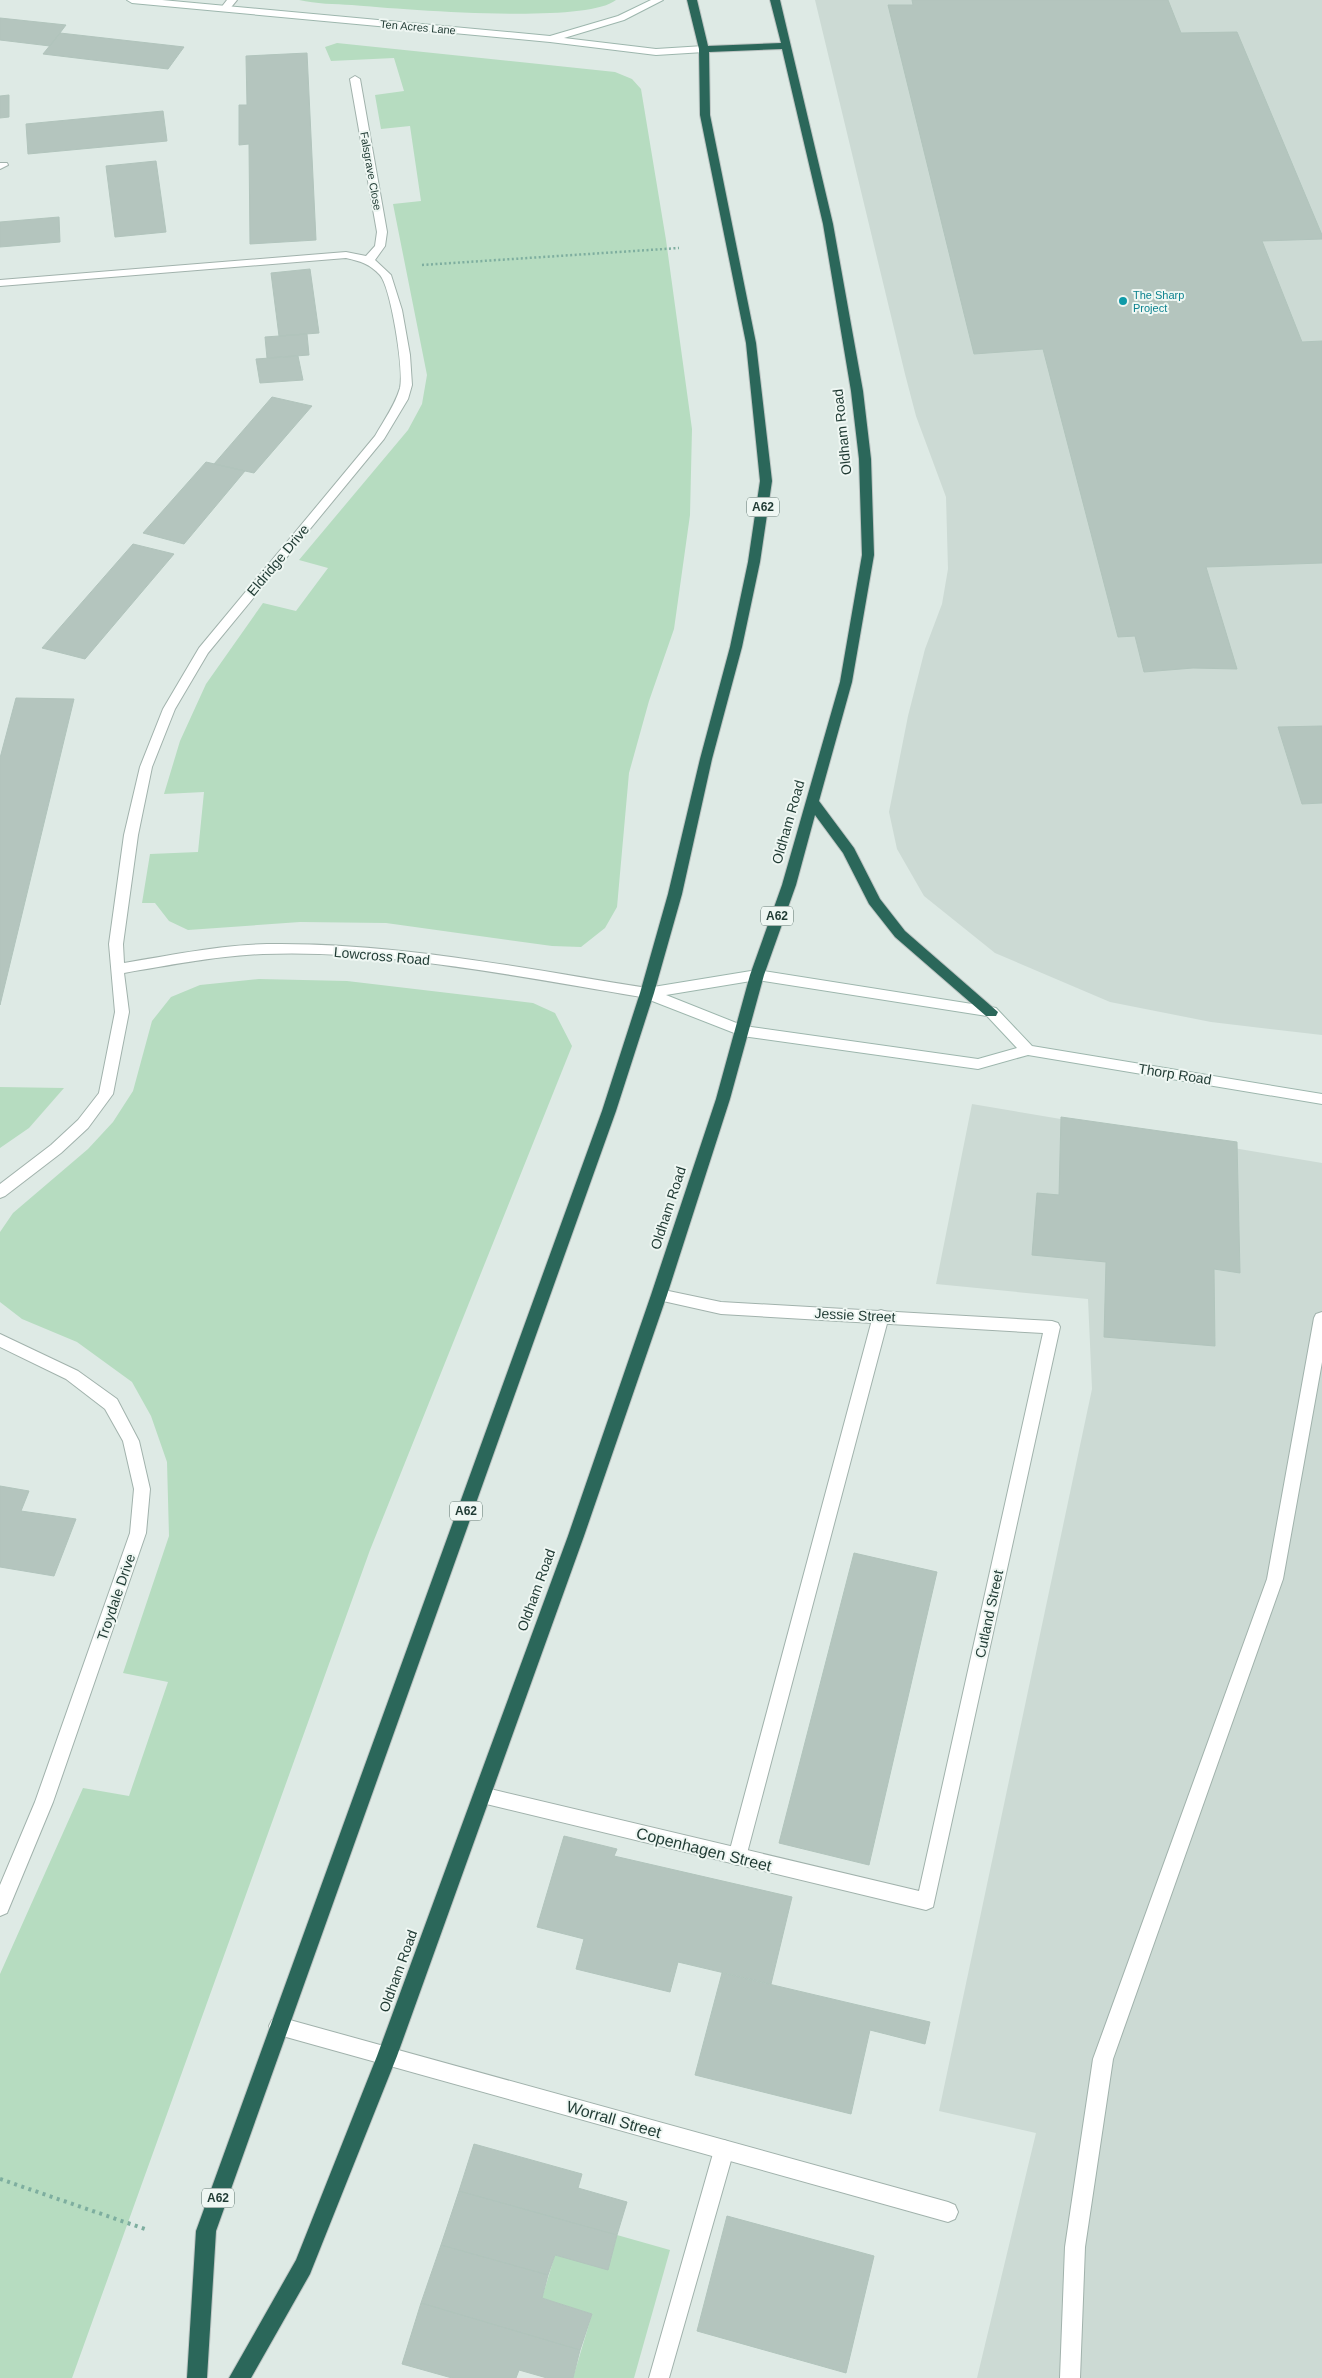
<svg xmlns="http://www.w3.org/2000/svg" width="1322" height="2378" viewBox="0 0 1322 2378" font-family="Helvetica,sans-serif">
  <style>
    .built { fill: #ccdad4 }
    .green { fill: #b6dcc0 }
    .building { fill: #b4c5be; stroke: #b1c4bc }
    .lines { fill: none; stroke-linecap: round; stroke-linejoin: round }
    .lane-casing { stroke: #a1b2ac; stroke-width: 2 }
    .street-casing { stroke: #a1b2ac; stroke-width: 2 }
    .secondary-casing { stroke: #9db6ad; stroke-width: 2 }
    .highway-casing { stroke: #bcc4c2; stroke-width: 2 }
    .path-far1 { stroke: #7eae9f; stroke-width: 2.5; stroke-dasharray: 2 2.5; stroke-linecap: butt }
    .path { stroke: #7eae9f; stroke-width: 4; stroke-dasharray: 3 4.5; stroke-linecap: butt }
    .lane { fill: #fff; fill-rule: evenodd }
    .street { fill: #fff; fill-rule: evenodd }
    .secondary { fill: #fff; fill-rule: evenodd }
    .highway { fill: #2b675a; fill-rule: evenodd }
    .culture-dot { fill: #0f9aa8; stroke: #eff7f3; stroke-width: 2 }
    .labels { text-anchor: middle; stroke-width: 4; stroke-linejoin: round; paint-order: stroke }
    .far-street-label { font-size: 11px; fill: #1f3a33; stroke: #eff7f3 }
    .far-culture-label { font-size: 11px; fill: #0d838f; stroke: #eff7f3; text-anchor: start }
    .shield { fill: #eff7f3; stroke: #5d736d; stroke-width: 1 }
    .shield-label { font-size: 12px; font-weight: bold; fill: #1f3a33 }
    .street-label { font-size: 14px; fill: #1f3a33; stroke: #eff7f3 }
    .near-street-label { font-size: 16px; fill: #1f3a33; stroke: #eff7f3 }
  </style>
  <rect width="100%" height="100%" fill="#deeae5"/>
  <!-- built -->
  <path class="built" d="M815,0H1322V1035L1211,1022L1110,1002L995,953L924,896L897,849L889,812L908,716L925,649L942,604L948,569L946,497L916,416L905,374Z
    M972,1104L1322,1163V2378H977L1036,2133L939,2111L1092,1389L1088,1299L936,1284Z"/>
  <!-- green -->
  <path class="green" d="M299,0H616C585,25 398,9 352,5C335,4 316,4 299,0Z
    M337,43L615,72L632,79L641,89L666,240L692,429L690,515L674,629L649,701L629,773L617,907L605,928L581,947L552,946L386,923L300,922L188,930L169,921L155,903H142L150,854L198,852L204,792L164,794L180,741L206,684L263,603L296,611L328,568L299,560L408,430L422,404L427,375L393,204L421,201L410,126L381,129L375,95L404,91L394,58L331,61L325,47Z
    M259,979L347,981L533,1003L555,1013L572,1046L370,1550L72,2378H0V1974L83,1788L129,1796L168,1682L123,1673L169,1536L167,1462L151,1416L132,1382L77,1342L22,1319L0,1302V1232L13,1213L88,1149L113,1122L133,1091L152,1021L171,997L200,985Z
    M0,1087L64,1088L29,1128L0,1148Z
    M617,2235L670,2250L634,2378H573L592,2314L542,2298L555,2255L608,2269Z"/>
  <!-- building -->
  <path class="building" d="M912,0H1168L1181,33L1237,32L1322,235V239L1262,241L1302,342L1322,341V563L1206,567L1237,669L1193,668L1144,672L1135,636L1118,637L1043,349L974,354L888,5H913Z
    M0,18L66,25L50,46L0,40Z
    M60,33L184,47L168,69L43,54Z
    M307,53L316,240L250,244L249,144L239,145V105H247L246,56Z
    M9,95V117L0,118V96Z
    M163,111L167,141L28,154L26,124Z
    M156,161L166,232L115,237L106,166Z
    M59,217L60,242L0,247V222Z
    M310,269L319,333L279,336L271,273Z
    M307,334L309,355L267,358L265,337Z
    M298,356L303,380L260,383L256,359Z
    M272,397L312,406L254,473L214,464Z
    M206,462L245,471L184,544L143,533Z
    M133,544L174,554L85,659L42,648Z
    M16,698L74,699L0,1005V758Z
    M1322,726V803L1302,804L1278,727Z
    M1061,1117L1237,1142L1240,1273L1214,1269L1215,1346L1104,1337L1106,1262L1032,1255L1037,1193L1059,1195Z
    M0,1486L29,1491L21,1511L76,1519L54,1576L0,1567Z
    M854,1553L937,1572L869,1865L779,1843Z
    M564,1836L617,1849L614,1856L792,1897L771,1984L678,1962L670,1992L576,1969L584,1939L537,1927Z
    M722,1973L930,2022L925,2044L870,2030L851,2114L695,2075Z
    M474,2144L582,2174L578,2188L627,2202L617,2235L459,2191Z
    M459,2191L617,2235L608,2270L555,2255L548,2275L441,2245Z
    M727,2216L874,2256L846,2373L697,2331Z
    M441,2245L548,2275L542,2298L592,2314L580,2350L421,2303Z
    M421,2303L580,2350L573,2378H547L519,2370L516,2378H452L402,2364Z"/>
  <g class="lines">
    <!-- lane casing -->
    <g class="lane-casing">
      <path id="lane" d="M881,1310L887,1312L889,1316L746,1857L743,1863L737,1865L731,1863L728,1857L873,1316L875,1312Z
        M1322,1312V1362L1283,1579L1113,2059L1085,2247L1080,2378H1060L1065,2247L1093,2059L1267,1579L1314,1318L1316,1314Z
        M724,2140L731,2143L734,2150L669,2378H649L714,2150L717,2143Z"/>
    </g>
    <!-- street casing -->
    <g class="street-casing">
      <path id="street" d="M227,0H237L228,11H222L220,9Z
        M355,76L360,79L387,232L385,246L375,260L391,275L402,310L410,355L412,385L408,399L384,439L208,653L175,709L152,767L138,835L123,944L124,963C171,955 219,945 267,944C394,942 522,968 647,988L652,989L654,993L652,997L647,998C525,978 387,949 263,954C217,956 170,965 124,973L129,1012L113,1094L88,1128L61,1153L5,1196L0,1198V1184L51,1145L78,1120L99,1093L115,1012L109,944L124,835L140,767L163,709L199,648L375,436C384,420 395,405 400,388C404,370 391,288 380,275C370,264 360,261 346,258L0,286V280L346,252L366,256L375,246L377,232L350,79Z
        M0,163H7L8,165L0,169Z
        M659,1289L721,1302L1052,1321L1058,1323L1060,1327L933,1907L926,1910L482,1803L476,1801L473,1795L476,1789L482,1787L919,1891L1043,1333L721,1314L654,1299L651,1295L654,1291Z
        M0,1334L78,1371L117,1399L139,1441L150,1489L146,1533L53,1802L7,1913L0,1916V1885L35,1802L130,1533L134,1489L123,1441L105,1409L66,1379L0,1347Z
        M279,2017L948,2202L955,2205L958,2212L955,2219L948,2222L279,2035L272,2032L269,2026L272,2020Z"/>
    </g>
    <!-- secondary casing -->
    <g class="secondary-casing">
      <path id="secondary" d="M127,0H162L550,36L618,16L651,0H663L624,20L564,38L656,49L704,46L709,49L704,52L656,55L550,42L132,3Z
        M757,970L991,1007L996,1008L1032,1046L1322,1094V1104L1028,1055L978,1069L742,1036L642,997L640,993L642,989L647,988ZM757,980L987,1016L1017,1048L978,1059L744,1026L666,995Z"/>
    </g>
    <!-- highway casing -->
    <g class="highway-casing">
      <path id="highway" d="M687,0H697L708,46L781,43L770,0H780L833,224L863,391L871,459L874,555L852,682L819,801L854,848L880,899L905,931L998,1012L996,1016H986L895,937L869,904L843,853L815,815L796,885L764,975L730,1099L667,1295L584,1536L397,2056L310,2274L251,2378H229L296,2260L377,2056L568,1536L651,1295L716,1099L750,975L782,885L840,682L862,555L859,459L851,391L823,224L782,49L709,52L710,115L756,343L772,481L760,562L742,647L712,759L682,894L654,993L616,1111L216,2231L207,2378H187L196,2231L602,1111L640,993L668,894L700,759L730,647L748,562L760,481L746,343L700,115L699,49Z"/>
    </g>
    <!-- path-far1 -->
    <path class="path-far1" d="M422,265L679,248"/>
    <!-- path -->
    <path class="path" d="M0,2179L145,2229"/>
    <!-- lane -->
    <use href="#lane" class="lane"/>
    <!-- street -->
    <use href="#street" class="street"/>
    <!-- secondary -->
    <use href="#secondary" class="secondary"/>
    <!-- highway -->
    <use href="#highway" class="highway"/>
  </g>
  <!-- markers -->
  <circle class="culture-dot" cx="1123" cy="301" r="5"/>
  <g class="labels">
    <!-- far-street labels -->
    <g class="far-street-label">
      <text transform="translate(418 27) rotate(5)" y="4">Ten Acres Lane</text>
      <text transform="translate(371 171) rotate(80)" y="4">Falsgrave Close</text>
    </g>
    <!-- far-culture labels -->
    <g class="far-culture-label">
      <text x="1133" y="299">The Sharp<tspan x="1133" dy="13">Project</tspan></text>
    </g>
    <!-- shield labels -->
    <g class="shield">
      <rect x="747" y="497.5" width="32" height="19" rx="4"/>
      <rect x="761" y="906.5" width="32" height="19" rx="4"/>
      <rect x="450" y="1501.5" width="32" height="19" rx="4"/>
      <rect x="202" y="2188.5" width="32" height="19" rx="4"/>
    </g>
    <g class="shield-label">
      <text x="763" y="511">A62</text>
      <text x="777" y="920">A62</text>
      <text x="466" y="1515">A62</text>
      <text x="218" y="2202">A62</text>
    </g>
    <!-- street labels -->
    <g class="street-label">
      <text transform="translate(842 432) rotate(-96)" y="5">Oldham Road</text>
      <text transform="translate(278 560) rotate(-50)" y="5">Eldridge Drive</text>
      <text transform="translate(788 822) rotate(-74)" y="5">Oldham Road</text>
      <text transform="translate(382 956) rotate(5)" y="5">Lowcross Road</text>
      <text transform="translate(1175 1074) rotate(9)" y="5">Thorp Road</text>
      <text transform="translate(668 1208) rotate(-72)" y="5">Oldham Road</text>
      <text transform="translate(855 1315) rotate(3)" y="5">Jessie Street</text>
      <text transform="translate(536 1590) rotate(-70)" y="5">Oldham Road</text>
      <text transform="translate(116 1597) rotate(-71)" y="5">Troydale Drive</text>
      <text transform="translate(989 1614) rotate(-78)" y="5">Cutland Street</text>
      <text transform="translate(398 1971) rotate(-70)" y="5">Oldham Road</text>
    </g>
    <!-- near-street labels -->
    <g class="near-street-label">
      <text transform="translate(704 1849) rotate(14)" y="6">Copenhagen Street</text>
      <text transform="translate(614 2119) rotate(16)" y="6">Worrall Street</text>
    </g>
  </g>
</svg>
